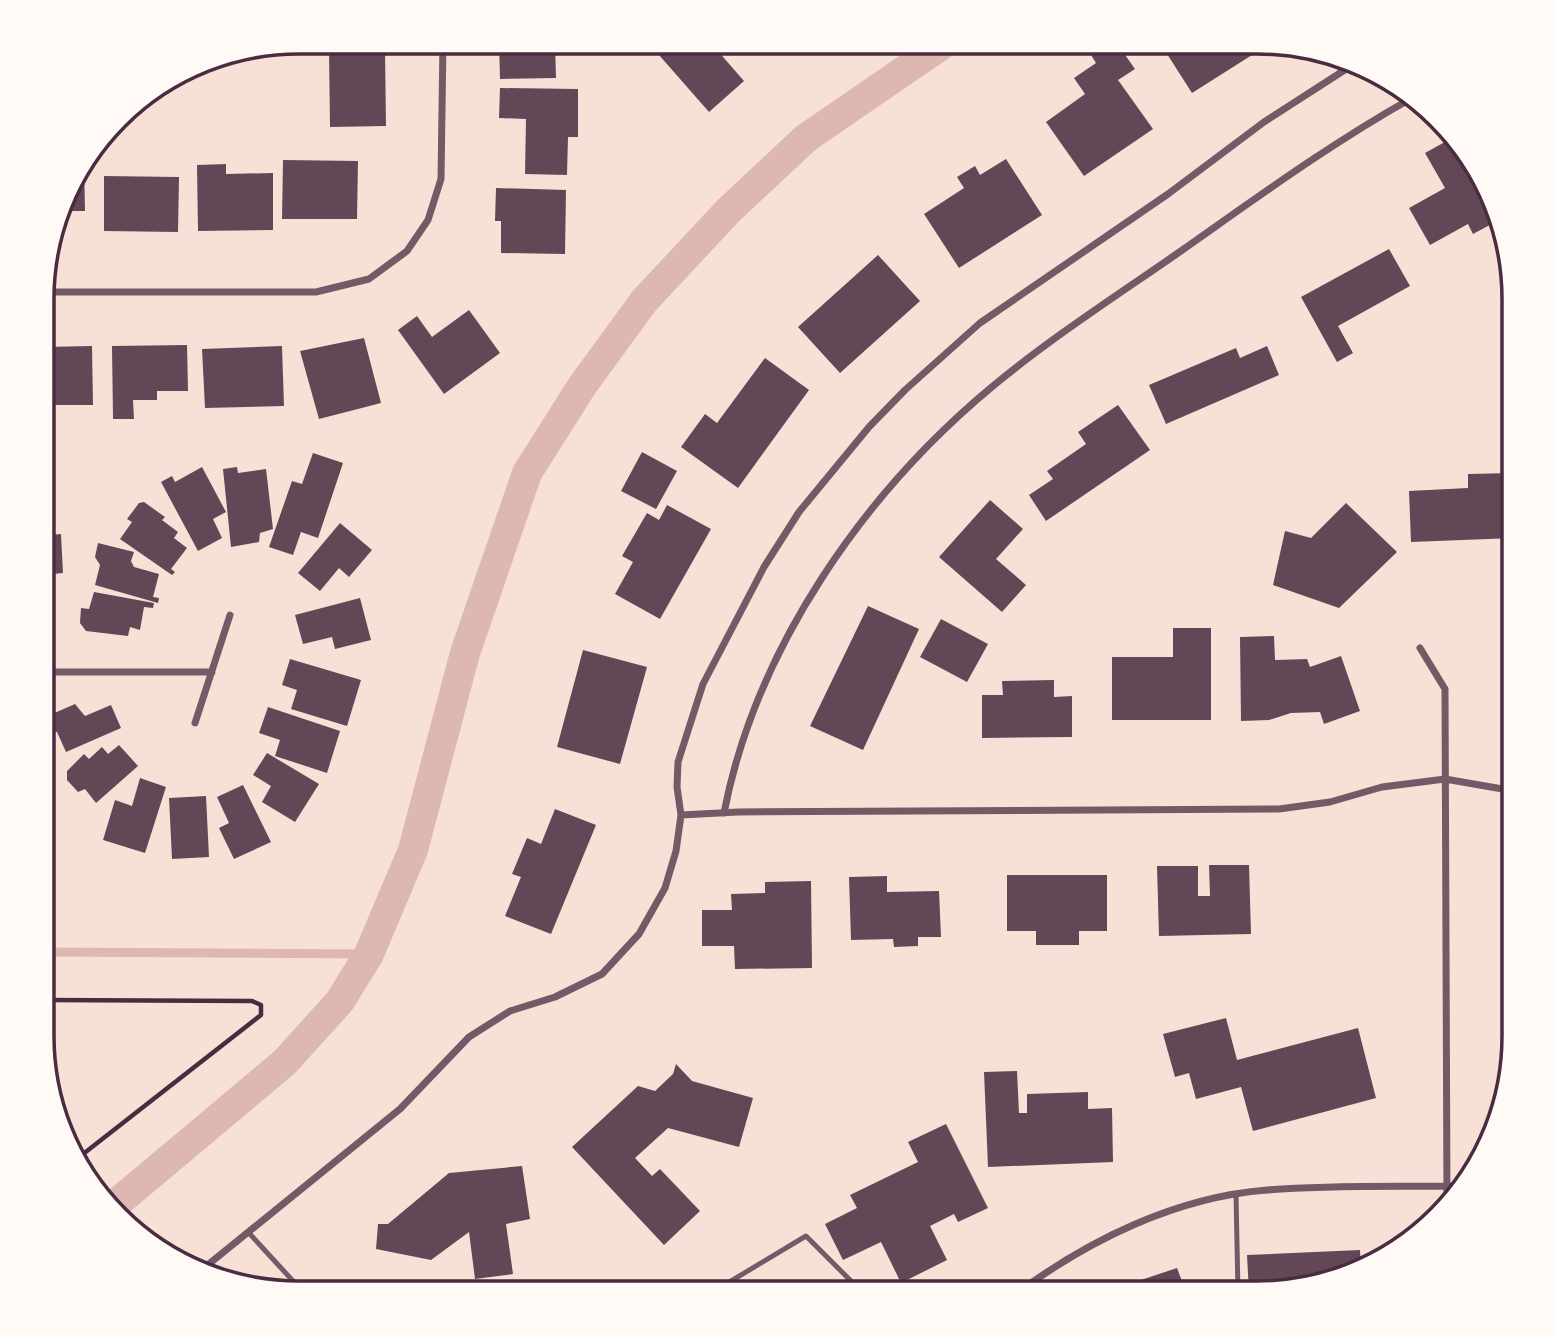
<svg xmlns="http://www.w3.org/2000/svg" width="1556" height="1335" viewBox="0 0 1556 1335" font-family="Figtree,sans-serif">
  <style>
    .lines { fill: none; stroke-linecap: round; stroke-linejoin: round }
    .stream { stroke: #dcb8b0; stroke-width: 9 }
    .canal { stroke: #dcb8b0; stroke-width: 30 }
    .building { fill: #644757 }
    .path { stroke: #4a2c40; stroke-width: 4.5 }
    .service { stroke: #755966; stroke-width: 5 }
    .minor { stroke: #755966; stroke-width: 7 }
    .rim { fill: none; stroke: #4a2c40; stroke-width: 3.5 }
  </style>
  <rect width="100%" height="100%" fill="#f7e1d7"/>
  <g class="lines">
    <!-- stream -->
    <path class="stream" d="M43,952L369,954"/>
    <!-- canal -->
    <path class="canal" d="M111,1208L285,1062L340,1001L369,954L413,850L465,653L527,473L582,386L644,301L728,211L806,138L946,42"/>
  </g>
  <!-- building -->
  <path class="building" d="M499,42H555L556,78L500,79Z
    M673,42H710L744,81L709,112L659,55Z
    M1093,42H1116L1135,69L1118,80L1153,129L1084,176L1046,122L1085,94L1074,78L1096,63L1086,47Z
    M1160,43H1271L1192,93Z
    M385,50L386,126L330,127L329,51Z
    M500,88L578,89V137H568L567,175L525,174L526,119L499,118Z
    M1452,138L1494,201L1499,220L1473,234L1468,224L1430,245L1409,208L1445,188L1425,153Z
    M1006,159L1042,215L959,268L924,214L964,188L957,177L975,166L980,175Z
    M283,160L358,161L357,219H282Z
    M84,161L85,211H63L76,171Z
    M226,164V174L273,173V230L198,231L197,165Z
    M104,176L179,177L178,232L104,231Z
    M496,188L566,190L565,254L501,253V221H495Z
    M1389,249L1410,286L1338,326L1353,353L1337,362L1301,297Z
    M878,255L920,301L840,373L798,327Z
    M469,310L500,353L444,394L398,330L417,316L432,337Z
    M364,338L381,403L319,419L300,351Z
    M187,345L188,391H157V400H133L134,419H113L112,346Z
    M92,346L93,405H44V347Z
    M282,346L284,406L205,408L202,349Z
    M1267,346L1279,375L1166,424L1149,385L1236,348L1240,358Z
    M765,358L809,390L738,488L681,447L705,414L717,423Z
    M1118,405L1150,450L1046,521L1029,495L1053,479L1047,471L1086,444L1078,432Z
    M642,452L677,471L656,509L621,491Z
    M313,453L343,463L318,538L301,532L293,555L269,547L292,481L302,484Z
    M202,467L226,512L213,519L222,538L198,551L161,482L172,476L175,482Z
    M237,467L238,473L266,469L273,529L260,533L259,542L231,547L223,469Z
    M1514,473V538L1411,542L1409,491L1468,488V474Z
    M990,500L1023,529L996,559L1026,585L1002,612L939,557Z
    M144,502L165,517L162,520L178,532L174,538L187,548L171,569L175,572L172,575L120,539L132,522L127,519L139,503Z
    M1346,503L1397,552L1339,608L1273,585L1285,531L1311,538Z
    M667,505L711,529L660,619L615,594L633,562L622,556L647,513L659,520Z
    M340,523L372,550L349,577L339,568L320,591L298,573Z
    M61,534L63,573L53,574L50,577L49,602H44V540L49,535Z
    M98,543L134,552L131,561L134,567L159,574L153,597L159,598L158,603L95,585L100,565L95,557Z
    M94,592L154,603L153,608L144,607L140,630L130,627L128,636L86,631L80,623L81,608L89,609Z
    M360,598L371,640L335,649L332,637L303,644L295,615Z
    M868,606L919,629L863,750L810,726Z
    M941,619L988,644L967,682L920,657Z
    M1514,625V663H1512L1508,626Z
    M1173,628H1211V720H1112V657H1173Z
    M1274,636L1275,660L1307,659L1310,667L1341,656L1360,711L1324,724L1320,712L1291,713L1269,720L1241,721L1240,637Z
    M583,650L647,667L620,764L557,747Z
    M290,659L361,680L347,726L291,709L297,690L282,685Z
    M1054,680V697L1072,696V737L982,738V695H1003L1002,681Z
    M75,704L85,716L111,705L121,728L66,752L57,732L48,729L43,718Z
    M268,707L340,731L327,773L275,756L280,740L259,733Z
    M119,745L138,766L96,803L85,789L78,792L67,780V771L84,754L89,759L102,747L108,754Z
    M267,753L319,784L295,822L262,802L271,786L253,775Z
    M140,778L166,787L145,853L103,840L115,800L132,806Z
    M243,785L271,842L234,859L219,828L229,823L217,797Z
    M206,796L209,857L172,859L169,798Z
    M555,809L596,825L551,934L505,916L521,877L512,874L527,838L541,844Z
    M1209,865H1249L1251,934L1159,936L1157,866H1198V896H1210Z
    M1007,875H1107V931H1079V945H1036V931H1007Z
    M887,876V892L939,891L941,937H918V946L894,947L893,939L851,940L849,877Z
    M811,881L812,968L735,969L734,946H702V910H732L731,894L765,893V882Z
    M1226,1018L1237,1060L1358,1028L1376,1098L1253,1131L1241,1087L1196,1099L1189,1073L1175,1077L1163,1034Z
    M676,1064L692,1081L753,1098L739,1147L668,1128L635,1158L652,1176L660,1169L700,1211L664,1245L572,1147L638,1086L655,1091L673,1074Z
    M1017,1071L1019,1113H1027V1094L1088,1092V1109L1112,1108L1113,1162L988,1167L984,1072Z
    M946,1124L988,1208L958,1222L954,1214L930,1226L947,1260L901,1283L881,1242L843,1260L825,1224L857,1208L850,1195L918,1162L908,1142Z
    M522,1166L530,1219L506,1224L513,1274L475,1279L469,1232L431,1260L376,1249L378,1224H388L449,1173Z
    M1360,1250L1361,1269L1355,1273L1274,1292H1249L1247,1255Z
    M1177,1268L1186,1292L1105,1293V1292Z"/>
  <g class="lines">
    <!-- path -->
    <path class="path" d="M43,1000L252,1001L261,1005V1015L78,1158"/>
    <!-- service -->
    <path class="service" d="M1236,1195L1238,1292
      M249,1233L304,1293
      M352,1293L378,1289
      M711,1293L806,1236L863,1293"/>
    <!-- minor -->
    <path class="minor" d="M44,292H316L369,279L407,251L428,220L441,179L443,42
      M1420,648L1445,689L1447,1205
      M43,672H212
      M195,723L230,615
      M724,813C756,647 865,492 993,386C1051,338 1116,296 1178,253C1255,199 1330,144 1412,98
      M681,815L738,812L1279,809L1330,802L1382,787L1445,779L1514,791
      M199,1272L400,1109L469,1037L510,1011L555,997L602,974L639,934L665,888L676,851L681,815L677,787L678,762L703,684L764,567L799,512L869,427L905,390L980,323L1168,194L1264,122L1354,64
      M1017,1293C1089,1240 1176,1197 1267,1190C1330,1185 1396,1187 1460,1186"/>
  </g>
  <!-- crop -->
  <path d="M0 0H1556V1335H0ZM299 54H1257A245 245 0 0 1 1502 299V1036A245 245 0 0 1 1257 1281H299A245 245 0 0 1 54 1036V299A245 245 0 0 1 299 54Z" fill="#fffaf5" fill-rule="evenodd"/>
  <path class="rim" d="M299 54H1257A245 245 0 0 1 1502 299V1036A245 245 0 0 1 1257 1281H299A245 245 0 0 1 54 1036V299A245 245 0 0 1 299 54Z"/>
</svg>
